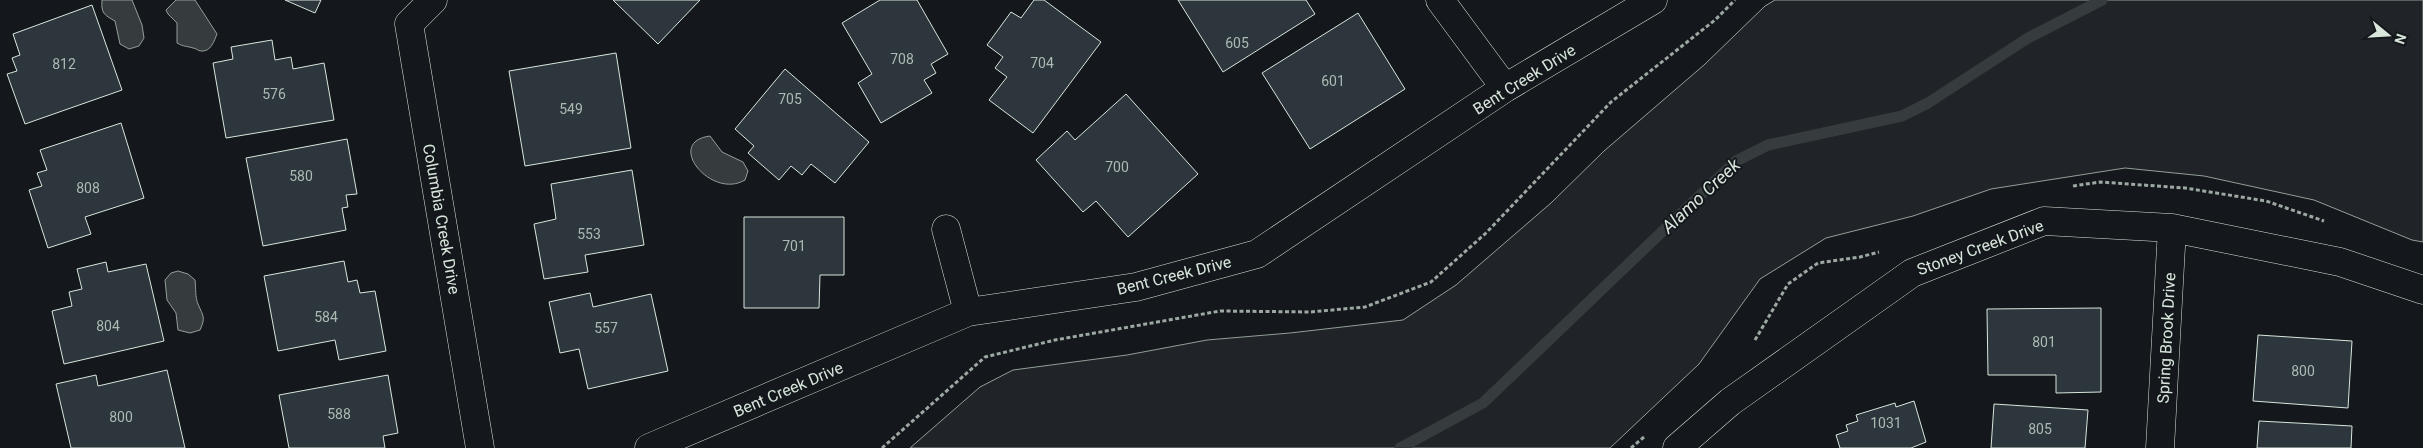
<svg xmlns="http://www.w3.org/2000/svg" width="2423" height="448" viewBox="0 0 2423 448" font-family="Roboto,sans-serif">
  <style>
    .green { fill: #202428; stroke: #939e99 }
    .water { fill: #363b3e; stroke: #939e99 }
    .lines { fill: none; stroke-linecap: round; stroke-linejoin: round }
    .stream { stroke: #363b3e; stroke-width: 11 }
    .building { fill: #2c363c; stroke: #d8e6dc }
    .minor-casing { stroke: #d8e6dc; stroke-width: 29 }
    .path { stroke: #9da8a2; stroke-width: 3; stroke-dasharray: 4 2.5; stroke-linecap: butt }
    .minor { stroke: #14181c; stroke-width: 28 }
    .labels { text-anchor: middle; stroke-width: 4; stroke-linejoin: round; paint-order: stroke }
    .number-label { font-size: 14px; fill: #adbab4 }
    .street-label { font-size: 16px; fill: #d8e6dc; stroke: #14181c }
    .water-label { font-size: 18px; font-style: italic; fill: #d8e6dc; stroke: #14181c }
  </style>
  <rect width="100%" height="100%" fill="#14181c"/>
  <!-- green -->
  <path class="green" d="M1775,0H2423V242L2412,240L2314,200L2204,176L2125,168L1991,189L1913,216L1826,238L1760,279L1699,364L1610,448H910L980,387L1013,370L1127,355L1207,340L1290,333L1403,320L1456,285L1551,203L1604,151L1704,65L1765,6Z"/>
  <!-- water -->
  <path class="water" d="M102,0H132L142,25L144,38L139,46L129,49L120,44L115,21C104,15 101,13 102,0Z
    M176,0H195L217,34C214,41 211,52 201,51C198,51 196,48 193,48C187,46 184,47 177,43V23L168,14L166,10Z
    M710,136L722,152L743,162L748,171L745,180C711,200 664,142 710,136Z
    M178,271L188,274L195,280C196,288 195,297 198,304C203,316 206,317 200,330L190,333L178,330L176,313L167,300L165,280L171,273Z"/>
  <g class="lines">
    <!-- stream -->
    <path class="stream" d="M1400,448L1483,403L1736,161L1768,145L1902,116L1928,103L2028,38L2102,0"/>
  </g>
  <!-- building -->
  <path class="building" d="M285,0H321L315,13Z
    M613,0H700L658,44Z
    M880,0H917L948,54L931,64L936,73L924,80L932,93L881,123L858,83L872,74L842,23Z
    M1034,0H1044L1101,42L1033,133L989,100L1007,77L995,68L1003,57L987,45L1011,12L1021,18Z
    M1178,0H1306L1315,14L1223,72Z
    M92,5L122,90L25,124L7,74L17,71L12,58L20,55L13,34Z
    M1358,13L1405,89L1310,149L1262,73Z
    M272,40L275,60L291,57L293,69L324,63L334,120L226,138L213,63L233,59L231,47Z
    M616,53L631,148L525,166L509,71Z
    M785,69L869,142L835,183L811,164L802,175L791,166L779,180L748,153L754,146L735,129Z
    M1126,94L1198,174L1128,237L1096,201L1083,212L1036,160L1067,131L1075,140Z
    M121,123L144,198L85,217L91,234L48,248L29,190L42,186L37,173L47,170L40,150Z
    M347,139L357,194L346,195L348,207L342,208L346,230L263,246L246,158Z
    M632,170L644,245L585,255L588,272L544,279L534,224L556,219L551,184Z
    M744,217H844V275H820L819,308H744Z
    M344,261L348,282L357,280L360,293L375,291L386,351L339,360L335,340L278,351L264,276Z
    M106,262L108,272L146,264L164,341L64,364L52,311L72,306L69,292L82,289L77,269Z
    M590,293L593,307L651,294L668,371L588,389L579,349L560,353L549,302Z
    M2101,308V392L2056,393V375H1988L1987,309Z
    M2258,335L2352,341L2348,408L2253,401Z
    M167,370L185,448H71L56,384L96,375L98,386Z
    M388,375L398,433L383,436L385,448H289L279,395Z
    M1914,401L1926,442L1911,448H1840L1836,435L1848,431L1846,425L1858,421L1856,415L1895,403L1896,407Z
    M1994,404L2088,410L2085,448H1991Z
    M2259,421L2352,426L2351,448H2257Z"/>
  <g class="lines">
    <!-- minor casing -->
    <g class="minor-casing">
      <path id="minor" d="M433,0L409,24L480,448
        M1440,0L1505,88
        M946,229L968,312
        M649,448L968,312L1136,287L1257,254L1505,88L1653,0
        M1677,448L1730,402L1912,273L2044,221L2172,228L2340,262L2423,290
        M2160,448L2172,228"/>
    </g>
    <!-- path -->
    <path class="path" d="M2073,186L2100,182L2185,188L2266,201L2324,221
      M1755,340L1788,284L1818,263L1860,257L1879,252
      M882,448L985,357L1055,340L1220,311L1310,312L1365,307L1431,282L1486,233L1611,102L1715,20L1735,0
      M1631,448L1644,437"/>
    <!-- minor -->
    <use href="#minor" class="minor"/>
  </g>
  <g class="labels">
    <!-- number labels -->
    <g class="number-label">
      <text x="1237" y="48">605</text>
      <text x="902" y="64">708</text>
      <text x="1042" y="68">704</text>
      <text x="64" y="69">812</text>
      <text x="1333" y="86">601</text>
      <text x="274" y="99">576</text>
      <text x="790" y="104">705</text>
      <text x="571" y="114">549</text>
      <text x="1117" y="172">700</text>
      <text x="301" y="181">580</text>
      <text x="88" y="193">808</text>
      <text x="589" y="239">553</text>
      <text x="794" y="251">701</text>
      <text x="326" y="322">584</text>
      <text x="108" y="331">804</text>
      <text x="606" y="333">557</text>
      <text x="2044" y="347">801</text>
      <text x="2303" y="376">800</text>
      <text x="339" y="419">588</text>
      <text x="121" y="422">800</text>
      <text x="1886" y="428">1031</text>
      <text x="2040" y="434">805</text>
    </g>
    <!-- street labels -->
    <g class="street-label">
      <text transform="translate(1524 79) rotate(-32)" y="6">Bent Creek Drive</text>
      <text transform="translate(442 219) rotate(80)" y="6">Columbia Creek Drive</text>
      <text transform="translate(1980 247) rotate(-20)" y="6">Stoney Creek Drive</text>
      <text transform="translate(1174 275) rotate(-14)" y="6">Bent Creek Drive</text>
      <text transform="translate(2166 338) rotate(-87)" y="6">Spring Brook Drive</text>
      <text transform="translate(788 389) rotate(-23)" y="6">Bent Creek Drive</text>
    </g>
    <!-- water labels -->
    <g class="water-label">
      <text transform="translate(1701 196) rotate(-43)" y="6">Alamo Creek</text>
    </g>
  </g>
  <!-- north arrow -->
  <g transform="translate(2388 35) rotate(108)" stroke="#14181c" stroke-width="4" paint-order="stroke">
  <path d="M0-4L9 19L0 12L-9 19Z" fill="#d8e6dc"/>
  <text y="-8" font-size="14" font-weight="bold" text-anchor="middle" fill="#d8e6dc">N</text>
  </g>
</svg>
